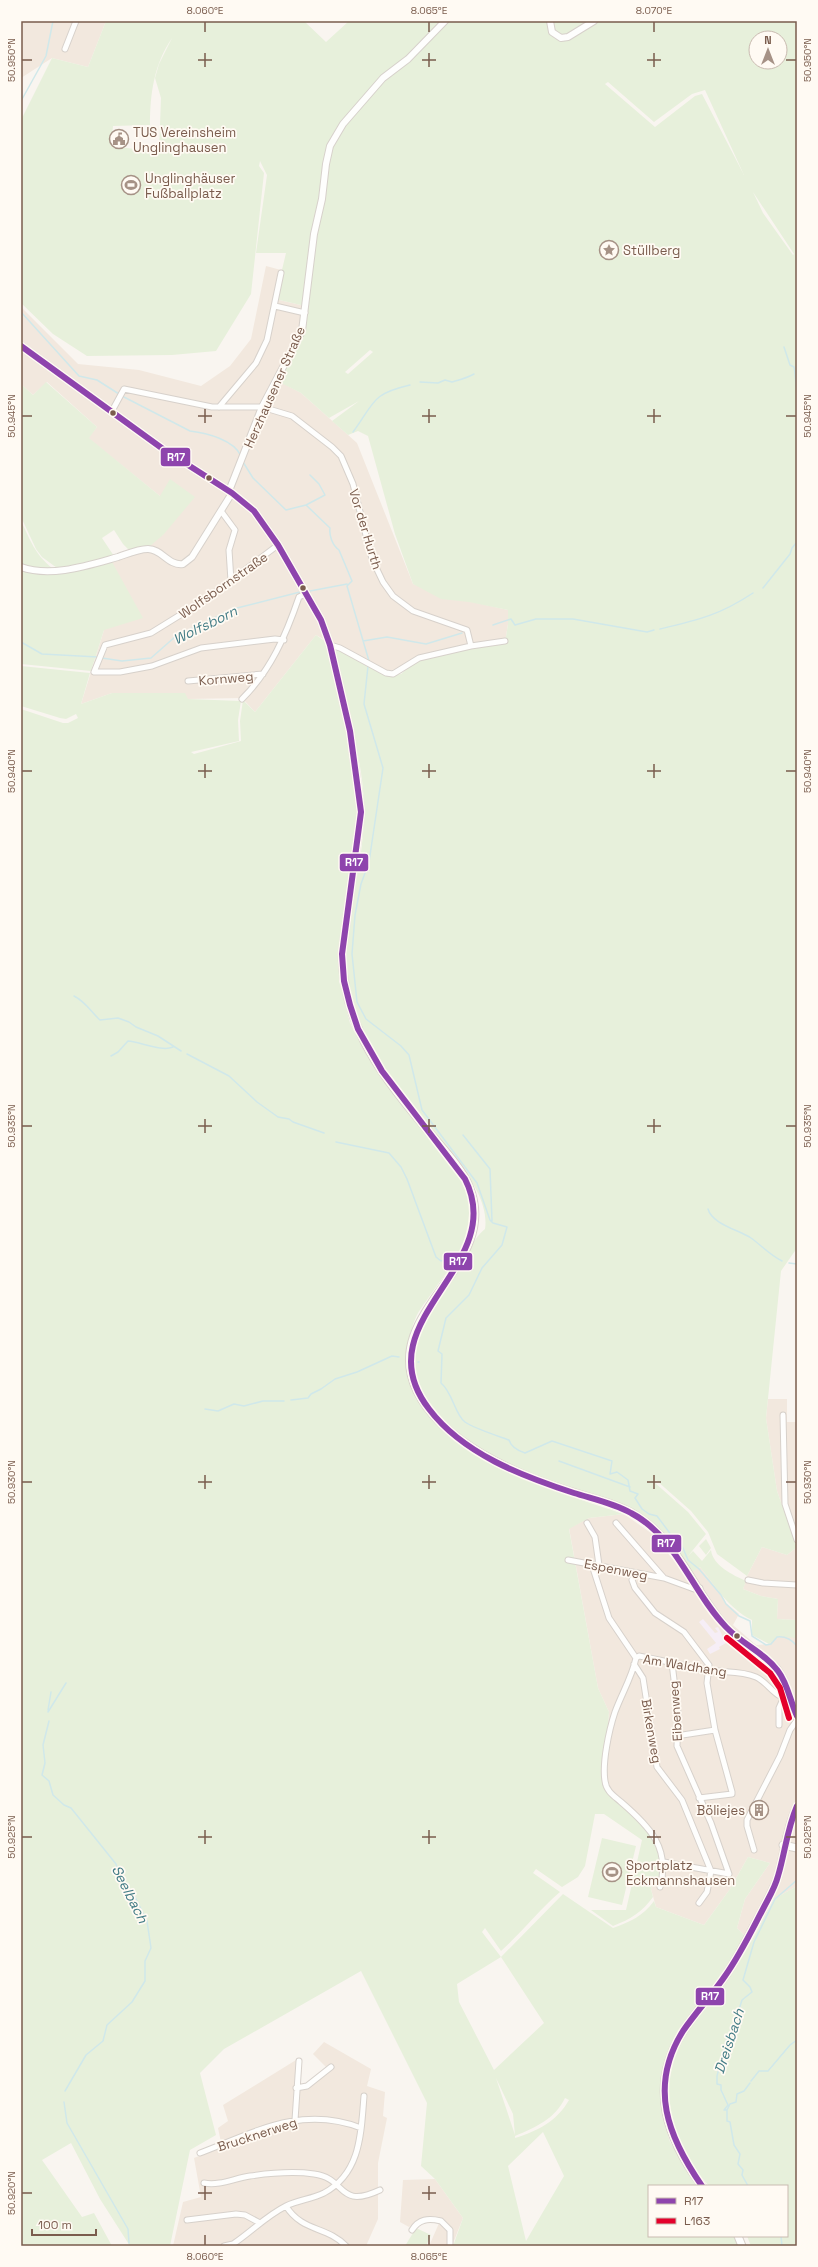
<svg xmlns="http://www.w3.org/2000/svg" width="818" height="2267" viewBox="0 0 818 2267" font-family="'Space Grotesk',sans-serif">
  <style>
    .residential { fill: #f2e8de }
    .education { fill: #f6eef6 }
    .green { fill: #e7f0db; fill-rule: evenodd }
    .lines { fill: none; stroke-linecap: round; stroke-linejoin: round }
    .stream { stroke: #d0e8ea; stroke-width: 1.5 }
    .minor-casing { stroke: #d7d1cb; stroke-width: 7 }
    .tertiary-casing { stroke: #d7d1cb; stroke-width: 8 }
    .secondary-casing { stroke: #d9d2cb; stroke-width: 9 }
    .minor { stroke: #fefefd; stroke-width: 5 }
    .tertiary { stroke: #fefefd; stroke-width: 6 }
    .secondary { stroke: #fefefd; stroke-width: 7 }
    .bus-1-casing { stroke: #fffaf3; stroke-width: 9 }
    .bus-2-casing { stroke: #fffaf3; stroke-width: 9 }
    .bus-1 { stroke: #8e44ad; stroke-width: 6 }
    .bus-2 { stroke: #e4002b; stroke-width: 6 }
    .ticks { fill: none; stroke: #7a5c4d; stroke-width: 1.5 }
    .bus-dot { fill: #7a5c4d; stroke: #fffaf3; stroke-width: 1.5 }
    .labels { text-anchor: middle; stroke-width: 3.5; stroke-linejoin: round; paint-order: stroke }
    .poi-label { font-size: 13px; fill: #7a5c4d; stroke: #fffaf3; text-anchor: start }
    .street-label { font-size: 13px; fill: #7a5c4d; stroke: #fffaf3 }
    .water-label { font-size: 14px; font-style: italic; fill: #437c86; stroke: #fffaf3 }
    .line-badge { stroke: #fffaf3; stroke-width: 1.5 }
    .badge-label { font-size: 11px; text-anchor: middle; font-weight: bold; fill: #fff }
    .neatline { fill: none; stroke: #7a5c4d; stroke-width: 1.5 }
    .ticks-label { font-size: 10px; text-anchor: middle; fill: #7a5c4d }
  </style>
  <rect width="100%" height="100%" fill="#f9f5f0"/>
  <!-- residential -->
  <path class="residential" d="M21,21H106L88,67L52,58L21,78Z
    M266,266L281,270L275,299L305,306L301,331L275,379L301,393L357,443L413,584L468,601L508,610V624L505,643L472,648L415,662L400,669L383,671L316,635L255,712L242,698L188,699L112,693L81,704L104,630L111,560L145,550L160,496L88,438L97,427L47,382L33,395L21,384V307L78,364L139,370L201,386L230,366L251,339Z
    M768,1399H787V1422H797V1547L777,1491L766,1418Z
    M624,1514L651,1533L686,1575L700,1567L722,1595L726,1603L739,1614L733,1625L756,1645L769,1644L797,1620L777,1619L778,1599L761,1596L743,1589L747,1576L762,1547L787,1555L797,1547V1886L774,1899L751,1942L737,1928L745,1899L770,1863L748,1857L730,1889L704,1925L656,1907L651,1889L660,1859L620,1806L603,1787L609,1712L598,1688L569,1528L589,1518Z
    M324,2042L371,2069L367,2086L385,2092L383,2116L387,2118L378,2163V2219L366,2246H173L183,2202L201,2197L194,2158L222,2147L218,2128L228,2121L223,2105L296,2060L294,2093L312,2085L330,2071L313,2054Z
    M435,2179L463,2218L452,2246H429L440,2221H418L409,2227L400,2222L403,2180Z"/>
  <!-- education -->
  <path class="education" d="M703,1619L715,1633L718,1632L715,1628L718,1627L726,1643L719,1647L720,1649L710,1654L707,1649L716,1643L699,1622Z"/>
  <!-- green -->
  <path class="green" d="M106,21H304L326,42L349,21H548L554,38C569,43 583,29 595,21H797V1248L781,1271L766,1418L777,1491L797,1547L787,1555L762,1547L747,1576L717,1554L708,1532L691,1511L656,1480L654,1482L688,1512L706,1534L688,1556L693,1551L702,1561L711,1550C713,1566 733,1575 746,1581L743,1589L761,1596L778,1599L777,1619L797,1620L796,1638L779,1636L769,1644L752,1635V1620C728,1608 717,1588 700,1567L692,1572C676,1546 658,1524 631,1510C624,1505 614,1503 606,1501C582,1493 557,1487 534,1477C487,1456 400,1409 413,1346C418,1326 429,1309 441,1293C449,1282 457,1272 464,1261C472,1248 472,1240 485,1229C487,1217 483,1204 478,1193C471,1178 457,1163 447,1150C423,1121 400,1092 379,1060C372,1049 364,1038 359,1026C328,942 366,884 364,804C362,754 345,703 334,654L338,649L387,676L401,674L415,662L472,648L505,643L508,624V610L469,602L441,599L413,584L395,534L368,436L358,431L348,435L332,421L359,401L329,418L301,393L277,381L305,331L315,235L323,200L332,147L344,126L395,66L381,77L342,122L329,145L322,183L321,198L313,233L305,306L275,299L286,253H256L267,175L260,161L259,166L264,173L251,294L216,351L172,355L87,356L53,334L21,303V120L52,58L88,67ZM172,38L159,64L155,78L161,98L159,152L111,146L113,126L150,125C150,94 154,64 172,38ZM756,38H780V62H756ZM608,82L654,122L692,94L705,90L744,175L702,94L695,96L655,127L605,84ZM753,192L794,254L793,255L763,213ZM370,350L373,352L348,374L345,372Z
    M551,21H590C575,31 558,48 551,21Z
    M46,382L97,427L89,438L160,496L170,479L195,497L164,534L149,547L130,551L123,544L114,530L102,538L114,556L86,564L57,568L42,557L36,549L21,517V384L33,395Z
    M21,521C31,541 34,553 52,568H36L21,565Z
    M111,560L143,618L104,630L91,671L21,664V569L37,572Z
    M316,635L326,642L345,725L355,784L358,814L339,949V981L350,1023L365,1052L460,1178C487,1231 457,1256 429,1297C425,1303 419,1310 416,1317C365,1437 543,1487 624,1514L589,1518L569,1529L598,1688L609,1712L603,1787C623,1807 653,1829 660,1857C661,1863 659,1870 659,1876L654,1879L651,1889L653,1897C642,1912 631,1919 613,1926L591,1910H626L642,1840L604,1814H595L585,1866L578,1877L562,1887L536,1869L533,1873L560,1892C539,1910 522,1932 501,1951L485,1928L482,1932L501,1957L563,1894L613,1928C630,1922 643,1916 654,1901L656,1907L704,1925L730,1889L748,1857L770,1863L745,1899L737,1928L745,1936L726,1969L677,2036L667,2055L661,2078L664,2121L670,2142L698,2186H649V2236H734L738,2246H453L463,2218L435,2179L421,2166L427,2103L361,1971L224,2049L200,2073L216,2135L190,2150L170,2246H130L100,2199L71,2143L42,2160L82,2217L94,2213L112,2246H21V709L63,723H68L78,718L76,714L66,719L60,718L21,706V666L90,673L81,704L112,693H185L188,699L241,701L238,720L239,741L191,752L194,754L241,741L240,721L243,700L255,712ZM501,1957L544,2023L494,2070L459,2002L457,1984ZM496,2078L513,2114L515,2135ZM565,2098L569,2100C557,2121 538,2131 515,2138V2136C536,2127 555,2119 565,2098ZM543,2132L564,2176L526,2241L508,2166Z
    M706,1539L711,1548L706,1555L699,1546Z
    M602,1838L636,1846L622,1905L588,1897Z
    M797,1886V2245L751,2246L747,2236H787V2186H709C623,2088 690,2026 749,1940L751,1942L774,1899Z
    M416,2228L431,2235L426,2246H405Z"/>
  <g class="lines">
    <!-- stream -->
    <path class="stream" d="M21,101L46,56L53,21
      M21,312L79,376L97,380L119,394
      M784,347L790,365L794,367C796,376 795,382 797,391
      M420,382L438,383L445,380L452,382C459,380 467,378 474,374
      M122,396L190,431C207,433 234,440 241,456
      M353,432C375,402 371,394 410,385
      M243,462L253,478L286,510L306,505L330,528C329,535 332,545 339,550L352,581L347,586L369,661
      M306,505L325,495L319,484L310,475
      M763,588L790,554L792,548L797,542
      M310,591L347,584
      M493,625L511,619L515,625L536,619H573L647,632L654,630
      M660,629C698,620 720,615 753,593
      M363,641L387,637L426,644L462,633
      M21,642L42,654L98,657
      M102,658L122,661L151,658L176,636L233,609L300,592
      M368,666L364,704L383,768L369,862L361,884L355,915L352,954L357,1002L366,1019L401,1046L409,1055L422,1110L477,1183L490,1220L493,1223L507,1227L502,1245L482,1268L469,1295L446,1318L438,1351L442,1354L441,1383C453,1393 455,1415 465,1422C473,1428 498,1436 509,1440C511,1447 519,1451 525,1453L552,1441L612,1461L610,1474L617,1472L628,1480L630,1491L638,1494L635,1498L642,1509L649,1514L657,1516L672,1536L679,1539L688,1560L699,1569L721,1595L726,1604L739,1616L750,1621L752,1636L766,1645L771,1644L777,1637C786,1636 792,1640 797,1646
      M74,996C86,1002 91,1012 100,1020L118,1018L129,1022L136,1027L158,1036L181,1051
      M187,1054L229,1076L257,1102L278,1117L289,1119L293,1122L324,1133
      M111,1056L118,1052L128,1041C141,1042 162,1052 173,1047
      M463,1135L490,1169L492,1221
      M336,1142L389,1153L401,1167L407,1179L436,1257L441,1261L444,1260
      M708,1209C712,1224 739,1230 751,1238C762,1246 770,1255 782,1261
      M789,1263L797,1264
      M418,1362H419
      M291,1400L308,1398L311,1394L321,1389L335,1379L357,1372L392,1356L399,1357
      M205,1409L218,1411L234,1404L244,1406L263,1401H284
      M559,1461L630,1487
      M48,1710L51,1692
      M48,1712L66,1683
      M49,1721L43,1745L45,1763L42,1775L49,1781L53,1795L64,1805L71,1808L116,1864L119,1874L134,1895L147,1921L151,1948L145,1961V1981L132,2002L107,2025L103,2041L86,2055L65,2091
      M751,2081L759,2071H768L790,2045L797,2040
      M64,2102L67,2123L128,2229L129,2243
      M727,2110L730,2104L736,2102L737,2094L744,2091L750,2083
      M748,2186L742,2175L743,2170L738,2164L740,2154L734,2145L730,2122L727,2121V2110H724L728,2105L721,2090V2085L717,2084V2076L727,2038L735,2033L736,2019L742,2000L752,1992L750,1987L743,1980L754,1942L775,1899L797,1880
      M781,2236L782,2246"/>
    <!-- minor casing -->
    <g class="minor-casing">
      <path id="minor" d="M65,49L76,21
        M275,306L305,313
        M219,407L256,363L267,340L281,273
        M112,411L124,389L212,407H262L292,416L332,447L341,456L353,484L372,559L383,582L393,596L413,611L467,630L471,646
        M221,511L235,530L229,550L231,581
        M278,545L206,599L151,633L105,645L94,672H120L152,666L201,648L275,639L284,640
        M330,645L340,648L386,673L393,674L419,658L471,646L505,641
        M188,681L263,674
        M242,699C271,670 286,635 299,597L307,593
        M783,1415L785,1504L797,1540
        M587,1523L595,1537L599,1565
        M616,1523L664,1578L694,1589L700,1588
        M568,1560L664,1578
        M592,1565L609,1618L636,1658
        M636,1573L632,1580L635,1588L655,1613L684,1632L709,1665L707,1683L715,1730L732,1792V1794L699,1798
        M748,1580L763,1583L797,1585
        M636,1658C632,1677 622,1693 615,1712C609,1730 602,1763 605,1781C606,1791 614,1796 621,1802C649,1826 671,1848 660,1887
        M636,1658L639,1656C662,1660 684,1666 708,1670C724,1673 740,1670 756,1677C769,1683 775,1699 791,1699
        M634,1664L643,1678L657,1767L682,1800L711,1871L707,1892L699,1903
        M779,1725V1708L783,1699
        M676,1736L715,1730
        M754,1850L747,1826V1820L780,1756L790,1730L797,1720
        M664,1862L729,1874L711,1823L677,1746L678,1713L672,1663
        M296,2088L307,2086L331,2067
        M295,2120L299,2061
        M200,2153C255,2132 302,2105 361,2128
        M204,2183C220,2186 235,2178 250,2176C271,2173 293,2171 314,2174C347,2178 337,2210 380,2190
        M286,2206C302,2232 327,2226 346,2246
        M187,2220L236,2214L245,2215L260,2223
        M412,2230C419,2219 428,2218 441,2221L450,2230V2246
        M224,2246L233,2244C251,2232 266,2216 286,2206C298,2200 312,2199 324,2193C361,2173 361,2133 364,2096"/>
    </g>
    <!-- tertiary casing -->
    <g class="tertiary-casing">
      <path id="tertiary" d="M550,21L552,32L561,38L568,37L594,21
        M229,491L262,407L302,331L314,234L322,199L326,164L330,146L343,124L383,78L408,59L445,21
        M21,567C51,578 89,565 118,557C127,554 138,549 148,549C162,549 168,566 183,564L192,557L232,493"/>
    </g>
    <!-- secondary casing -->
    <g class="secondary-casing">
      <path id="secondary" d="M21,346L163,449L232,493L254,511L278,545L321,620L330,645L350,731L361,812L342,954C343,1028 384,1078 429,1132C443,1149 460,1166 469,1186C503,1267 378,1311 417,1391C442,1442 515,1474 566,1490C589,1498 616,1503 637,1516C680,1543 693,1591 726,1627C741,1642 763,1653 777,1669C788,1683 789,1701 797,1716
        M783,1845L797,1848
        M702,2186C667,2139 648,2087 682,2033C695,2012 712,1995 726,1975C740,1954 751,1931 763,1909C768,1898 775,1887 778,1876C785,1852 786,1829 797,1806
        M738,2236L742,2246"/>
    </g>
    <!-- minor -->
    <use href="#minor" class="minor"/>
    <!-- tertiary -->
    <use href="#tertiary" class="tertiary"/>
    <!-- secondary -->
    <use href="#secondary" class="secondary"/>
    <!-- bus-1 casing -->
    <g class="bus-1-casing">
      <path id="bus-1" d="M21,346L163,449L232,493L254,511L278,545L321,620L330,645L350,731L361,812L342,954L344,981L350,1005L358,1029L382,1071L465,1179C510,1267 361,1321 429,1409C463,1454 522,1476 574,1493C593,1499 613,1503 631,1513C677,1537 691,1591 726,1627C742,1644 765,1653 778,1671C788,1684 790,1701 797,1716
        M702,2186C668,2137 648,2087 683,2031C696,2012 712,1995 725,1976C740,1955 751,1932 763,1909C768,1899 775,1888 778,1876C785,1853 787,1829 797,1806"/>
    </g>
    <!-- bus-2 casing -->
    <g class="bus-2-casing">
      <path id="bus-2" d="M727,1638L770,1673L780,1688L789,1718"/>
    </g>
    <!-- bus-1 -->
    <use href="#bus-1" class="bus-1"/>
    <!-- bus-2 -->
    <use href="#bus-2" class="bus-2"/>
  </g>
  <!-- ticks -->
  <path class="ticks" d="M205,22V32M429,22V32M654,22V32M205,53V67M429,53V67M654,53V67M22,60H32M198,60H212M422,60H436M647,60H661M786,60H796M205,409V423M429,409V423M654,409V423M22,416H32M198,416H212M422,416H436M647,416H661M786,416H796M205,764V778M429,764V778M654,764V778M22,771H32M198,771H212M422,771H436M647,771H661M786,771H796M205,1119V1133M429,1119V1133M654,1119V1133M22,1126H32M198,1126H212M422,1126H436M647,1126H661M786,1126H796M205,1475V1489M429,1475V1489M654,1475V1489M22,1482H32M198,1482H212M422,1482H436M647,1482H661M786,1482H796M205,1830V1844M429,1830V1844M654,1830V1844M22,1837H32M198,1837H212M422,1837H436M647,1837H661M786,1837H796M205,2186V2200M429,2186V2200M22,2193H32M198,2193H212M422,2193H436M205,2235V2245M429,2235V2245"/>
  <!-- icons -->
  <defs>
    <g id="civic-ring" transform="scale(1)"><circle r="9.5" fill="#fffaf3" stroke="#a69286" stroke-width="1.5"/><path d="M-.6-6.5H3V-4.5H.6V-3L4-1V1h2V6H-6V1h2V-1L-.6-3ZM-1.2 2.5V6h2.4V2.5Z" fill="#a69286"/></g>
    <g id="stadium-ring" transform="scale(1)"><circle r="9.5" fill="#fffaf3" stroke="#a69286" stroke-width="1.5"/><path d="M0-5a6.5 5 0 1 0 0 10a6.5 5 0 1 0 0-10ZM-3.5-1.8h7v3.6h-7Z" fill="#a69286"/></g>
    <g id="sight-ring" transform="scale(1)"><circle r="9.5" fill="#fffaf3" stroke="#a69286" stroke-width="1.5"/><path d="M0-6L1.8-2.2L6-1.7L2.9 1.2L3.7 5.4L0 3.3L-3.7 5.4L-2.9 1.2L-6-1.7L-1.8-2.2Z" fill="#a69286"/></g>
    <g id="building-ring" transform="scale(1)"><circle r="9.5" fill="#fffaf3" stroke="#a69286" stroke-width="1.5"/><path d="M-4-6H4V6H1V3H-1V6H-4ZM-2.5-4.3h1.7v1.8h-1.7ZM.8-4.3h1.7v1.8H.8ZM-2.5-1h1.7V.8h-1.7ZM.8-1h1.7V.8H.8Z" fill="#a69286"/></g>
  </defs>
  <g fill-rule="evenodd">
    <use href="#civic-ring" x="119" y="139"/>
    <use href="#stadium-ring" x="131" y="185"/>
    <use href="#sight-ring" x="609" y="250"/>
    <use href="#building-ring" x="759" y="1810"/>
    <use href="#stadium-ring" x="612" y="1872"/>
  </g>
  <!-- markers -->
  <g class="bus-dot">
    <circle cx="113" cy="413" r="3.5"/>
    <circle cx="209" cy="478" r="3.5"/>
    <circle cx="303" cy="588" r="3.5"/>
    <circle cx="737" cy="1636" r="3.5"/>
  </g>
  <g class="labels">
    <!-- poi labels -->
    <g class="poi-label">
      <text x="133" y="137">TUS Vereinsheim<tspan x="133" dy="15">Unglinghausen</tspan></text>
      <text x="145" y="183">Unglinghäuser<tspan x="145" dy="15">Fußballplatz</tspan></text>
      <text x="623" y="255">Stüllberg</text>
      <text x="745" y="1815" text-anchor="end">Böliejes</text>
      <text x="626" y="1870">Sportplatz<tspan x="626" dy="15">Eckmannshausen</tspan></text>
    </g>
    <!-- street labels -->
    <g class="street-label">
      <text transform="translate(274 387) rotate(-66)" y="5">Herzhausener Straße</text>
      <text transform="translate(366 529) rotate(73)" y="5">Vor der Hurth</text>
      <text transform="translate(223 585) rotate(-35)" y="5">Wolfsbornstraße</text>
      <text transform="translate(226 678) rotate(-5)" y="5">Kornweg</text>
      <text transform="translate(616 1569) rotate(11)" y="5">Espenweg</text>
      <text transform="translate(685 1665) rotate(9)" y="5">Am Waldhang</text>
      <text transform="translate(675 1711) rotate(-94)" y="5">Eibenweg</text>
      <text transform="translate(652 1731) rotate(80)" y="5">Birkenweg</text>
      <text transform="translate(257 2134) rotate(-18)" y="5">Brucknerweg</text>
    </g>
    <!-- water labels -->
    <g class="water-label">
      <text transform="translate(205 625) rotate(-26)" y="5">Wolfsborn</text>
      <text transform="translate(130 1894) rotate(63)" y="5">Seelbach</text>
      <text transform="translate(729 2041) rotate(-72)" y="5">Dreisbach</text>
    </g>
  </g>
  <g class="line-badge">
    <rect x="160" y="447" width="31" height="20" rx="4" fill="#8e44ad"/>
    <rect x="339" y="853" width="30" height="19" rx="4" fill="#8e44ad"/>
    <rect x="443" y="1252" width="30" height="19" rx="4" fill="#8e44ad"/>
    <rect x="651" y="1534" width="31" height="19" rx="4" fill="#8e44ad"/>
    <rect x="695" y="1987" width="30" height="19" rx="4" fill="#8e44ad"/>
  </g>
  <g class="badge-label">
    <text x="176" y="461">R17</text>
    <text x="354" y="866">R17</text>
    <text x="458" y="1265">R17</text>
    <text x="666" y="1547">R17</text>
    <text x="710" y="2000">R17</text>
  </g>
  <!-- border -->
  <rect width="818" height="2267" fill="none" stroke="#fffaf3" stroke-width="44"/>
  <!-- legend -->
  <rect x="648" y="2185" width="140" height="52" fill="#fffaf3" stroke="#cabbb1"/>
  <rect x="656" y="2198" width="20" height="6" fill="#8e44ad" stroke="#cabbb1"/>
  <text x="684" y="2205" font-size="12" fill="#7a5c4d">R17</text>
  <rect x="656" y="2218" width="20" height="6" fill="#e4002b" stroke="#cabbb1"/>
  <text x="684" y="2225" font-size="12" fill="#7a5c4d">L163</text>
  <!-- north arrow -->
  <g transform="translate(768 50)"><circle r="19" fill="#fffaf3" stroke="#cabbb1"/>
  <path d="M0-3L7 15L0 10L-7 15Z" fill="#a69286"/>
  <text y="-6" font-size="11" font-weight="bold" text-anchor="middle" fill="#7a5c4d">N</text>
  </g>
  <!-- scale -->
  <path d="M32 2229v6h64v-6" fill="none" stroke="#7a5c4d" stroke-width="2"/>
  <text x="38" y="2229" font-size="12" fill="#7a5c4d" stroke="#fffaf3" stroke-width="3" paint-order="stroke">100 m</text>
  <rect x="22" y="22" width="774" height="2223" class="neatline"/>
  <g class="ticks-label">
    <text x="205" y="14">8.060°E</text>
    <text x="429" y="14">8.065°E</text>
    <text x="654" y="14">8.070°E</text>
    <text transform="translate(11 60) rotate(-90)" y="4">50.950°N</text>
    <text transform="translate(807 60) rotate(-90)" y="4">50.950°N</text>
    <text transform="translate(11 416) rotate(-90)" y="4">50.945°N</text>
    <text transform="translate(807 416) rotate(-90)" y="4">50.945°N</text>
    <text transform="translate(11 771) rotate(-90)" y="4">50.940°N</text>
    <text transform="translate(807 771) rotate(-90)" y="4">50.940°N</text>
    <text transform="translate(11 1126) rotate(-90)" y="4">50.935°N</text>
    <text transform="translate(807 1126) rotate(-90)" y="4">50.935°N</text>
    <text transform="translate(11 1482) rotate(-90)" y="4">50.930°N</text>
    <text transform="translate(807 1482) rotate(-90)" y="4">50.930°N</text>
    <text transform="translate(11 1837) rotate(-90)" y="4">50.925°N</text>
    <text transform="translate(807 1837) rotate(-90)" y="4">50.925°N</text>
    <text transform="translate(11 2193) rotate(-90)" y="4">50.920°N</text>
    <text x="205" y="2260">8.060°E</text>
    <text x="429" y="2260">8.065°E</text>
  </g>
</svg>
